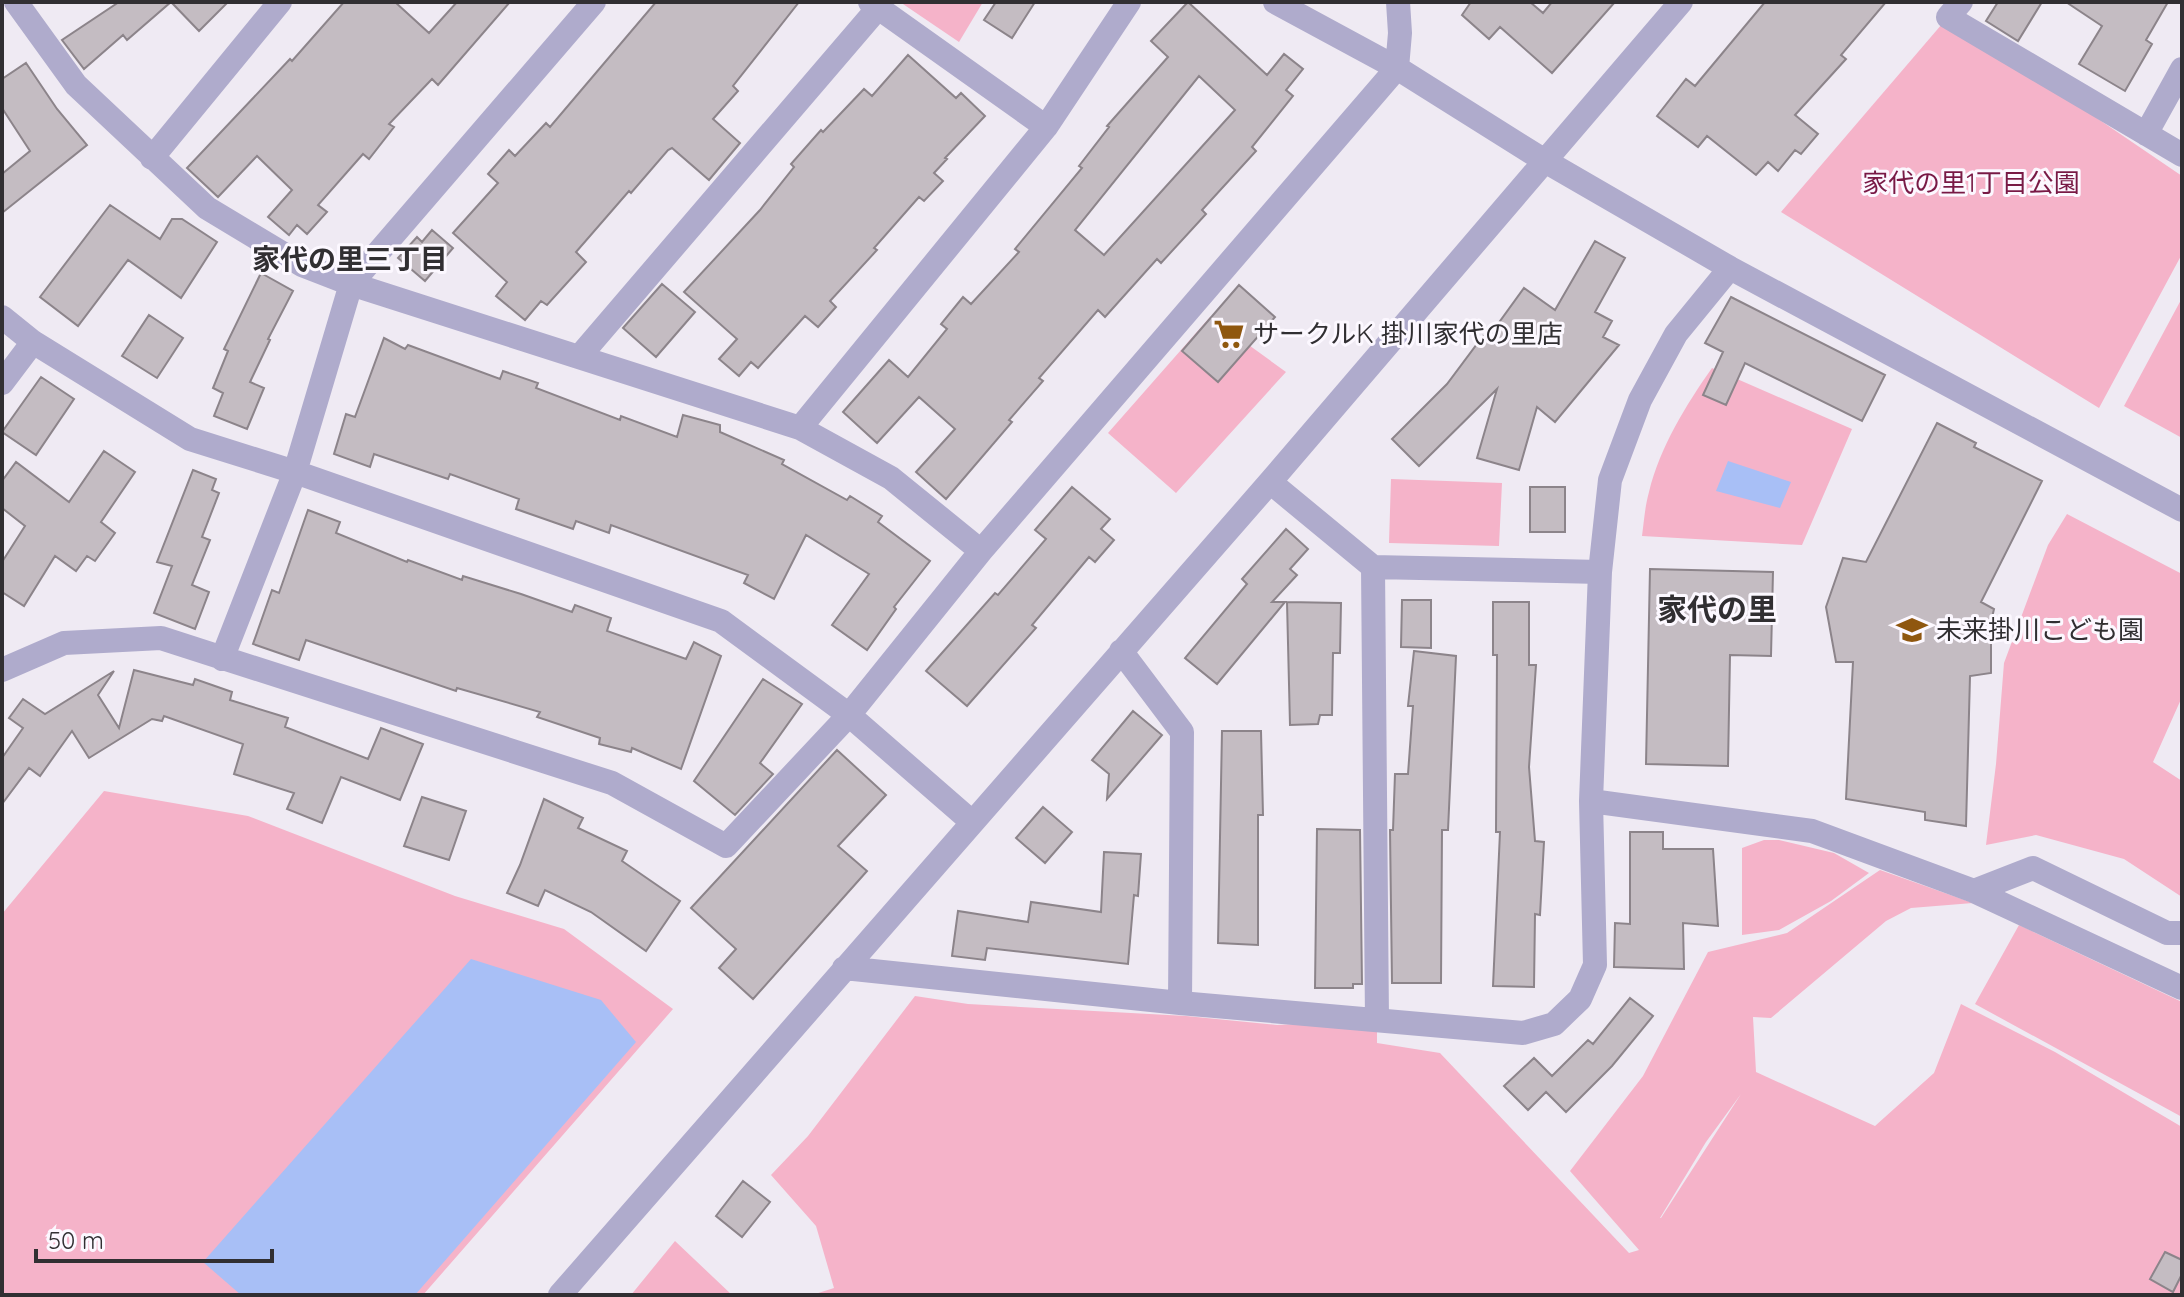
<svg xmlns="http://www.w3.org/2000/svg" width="2184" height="1297" viewBox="0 0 2184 1297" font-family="Quicksand,'Noto Sans JP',sans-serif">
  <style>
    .green { fill: #f5b3c9; fill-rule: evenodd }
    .water { fill: #a8bff6 }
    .building { fill: #c4bcc2; stroke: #8c848a; stroke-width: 2; fill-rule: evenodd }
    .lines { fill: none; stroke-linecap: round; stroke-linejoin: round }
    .minor { stroke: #afabcc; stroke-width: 24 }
    .labels { text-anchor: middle; stroke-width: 6; stroke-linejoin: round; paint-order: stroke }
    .park-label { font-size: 26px; fill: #781945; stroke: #fcf8ff }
    .poi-label { font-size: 26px; fill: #312f32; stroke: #fcf8ff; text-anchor: start }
    .neighbourhood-label { font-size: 28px; font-weight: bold; fill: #312f32; stroke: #fcf8ff }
    .quarter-label { font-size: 30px; font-weight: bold; fill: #312f32; stroke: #fcf8ff }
  </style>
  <rect width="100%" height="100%" fill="#efeaf3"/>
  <!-- green -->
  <path class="green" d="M900,2H983L959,42Z
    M1948,17L2182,176V254L2099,408L1781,212Z
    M2182,298V438L2124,406Z
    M1210,317L1286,372L1176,493L1108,433Z
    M1712,368L1852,429L1802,545L1642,536C1644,521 1645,506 1649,492C1660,447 1686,405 1712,368Z
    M1391,479L1502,483L1499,546L1389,543Z
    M2067,514L2182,574V697L2153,762L2182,781V897L2124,859L2036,835L1986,845L1996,764L2004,663L2048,545Z
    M104,791L248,816L455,896L564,929L673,1009L423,1295H2V914Z
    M1764,840H1779L1834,853L1869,873L1831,901L1779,930L1742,935V848Z
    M1880,870L1973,903L1911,908L1886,921L1771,1018L1753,1017L1756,1072L1875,1126L1934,1073L1961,1004L2055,1052L2182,1127V1295H812L834,1288L816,1226L771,1175L808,1136L915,996L968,1004L1186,1016L1277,1025L1377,1020V1043L1440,1053L1629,1253L1639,1250L1570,1171L1643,1076L1708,952L1787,933ZM1741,1094L1661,1218H1660L1706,1142Z
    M2019,925L2182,1002V1117L1975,1004Z
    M675,1241L732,1295H631Z"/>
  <!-- water -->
  <path class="water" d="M1728,461L1791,482L1780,508L1716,491Z
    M471,959L601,1000L636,1042L415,1295H241L203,1262Z"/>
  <!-- building -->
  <path class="building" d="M119,2H228L199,31L171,2L127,40L123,35L84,69L62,40Z
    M344,2H395L429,33L457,2H510L438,85L432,79L389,124L394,127L369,159L363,154L318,205L327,212L307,234L297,225L289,235L268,217L292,190L257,156L218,197L187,168L290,59L292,61Z
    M656,2H799L733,86L738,91L713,119L740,143L709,180L672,148L668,150L631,193L629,191L576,252L586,262L547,305L541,301L525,320L496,296L507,282L453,233L498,183L488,174L509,150L515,156L546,123L550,127Z
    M996,2H1035L1012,38L984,20Z
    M1188,2L1267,75L1284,54L1303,69L1286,90L1293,96L1252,147L1256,151L1202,210L1206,214L1161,263L1157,259L1105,317L1098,310L1039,378L1043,381L1009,420L1012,422L946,499L916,472L955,429L919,397L877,443L843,412L889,360L908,377L947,329L941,324L963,297L971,304L1019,252L1015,249L1082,168L1079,166L1109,127L1107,126L1168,57L1151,41ZM1199,76L1235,110L1104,255L1075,230Z
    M1471,2H1530L1543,13L1552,2H1615L1552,73L1500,27L1489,39L1462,15Z
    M1765,2H1886L1841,55L1846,59L1795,115L1818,134L1801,154L1795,150L1778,171L1768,162L1756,175L1707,136L1698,147L1657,116L1686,79L1695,86Z
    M1998,2H2042L2018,41L1986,21Z
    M2066,2H2168L2146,40L2152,44L2125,91L2079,64L2102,26Z
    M908,55L956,98L961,93L985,116L945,158L947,159L934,173L943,181L924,201L919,197L874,248L877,250L830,301L836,307L818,327L805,316L758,368L751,362L739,376L719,359L737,339L684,292L760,210L794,167L791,164L821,130L823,132L864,89L872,96Z
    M26,63L57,109L87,145L2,213V174L30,151L2,108V79Z
    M110,205L160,239L172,219H182L217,242L181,298L128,260L78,326L40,297Z
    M432,230L453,248L425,281L398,258L417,237L422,242Z
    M1595,241L1625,258L1595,312L1612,321L1603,337L1619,345L1555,422L1537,407L1519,470L1477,458L1497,389L1419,466L1392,439L1447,384L1483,336L1487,339L1524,288L1555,310Z
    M261,273L293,291L268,339L270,340L250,382L264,388L247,429L214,416L223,393L213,388L228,351L224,349Z
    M662,284L695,312L656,357L623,328Z
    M1239,285L1275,317L1218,382L1182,351Z
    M1731,297L1885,375L1862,421L1745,363L1726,405L1703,395L1723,352L1705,343Z
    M149,315L183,338L157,378L122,356Z
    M384,338L405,349L408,345L500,379L503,371L538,383L536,388L620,420L621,416L677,437L683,415L720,425V432L784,460L782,464L847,500L850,496L882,516L878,522L930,561L894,607L896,609L867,650L832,625L869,574L806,535L774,599L744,583L748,575L611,525L609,533L576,521L573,529L516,509L519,499L450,474L448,479L374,454L370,467L334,454L346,414L355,417Z
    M41,377L74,399L36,455L2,432Z
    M1937,423L1976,443L1974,447L2042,481L1981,602L1994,609L1991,622V673L1970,676L1966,826L1925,820V812L1846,799L1853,662H1836L1826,607L1843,558L1866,562Z
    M104,451L135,472L101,522L115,533L95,561L87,556L76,571L55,556L24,606L2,592V562L25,526L2,508V481L16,462L69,502Z
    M193,470L216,479L212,490L219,493L202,537L210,540L192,585L209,592L195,629L154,613L172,566L157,562Z
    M1072,487L1110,519L1101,529L1114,540L1095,562L1089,557L1032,625L1036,628L967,706L926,671L995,593L998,595L1046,539L1035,530Z
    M1530,487H1565V532H1530Z
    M308,510L340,522L336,533L407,562L408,560L462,580L463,576L521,594L572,612L575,605L611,618L607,631L686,659L694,642L721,656L681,769L632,748L631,752L599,744L600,738L537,717L540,712L457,688L456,691L306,640L299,660L253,644L272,590L279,593Z
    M1286,529L1308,549L1290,569L1297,575L1272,602H1285L1217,684L1185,658L1247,584L1242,579Z
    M1650,569L1773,572L1771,656L1730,655L1728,766L1646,764Z
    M1402,600H1431V648L1401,647Z
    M1287,602L1341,603L1340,653H1333L1332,715H1320L1318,724L1290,725Z
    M1493,602H1529V665H1536L1529,767L1535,841L1544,842L1540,915L1535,914L1534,987L1493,986L1500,832H1496L1497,655H1493Z
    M1414,651L1456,656L1448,830H1442L1441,983H1392L1390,830H1393L1395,774H1408L1413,706H1408Z
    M134,670L193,685L195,679L232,692L230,700L288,718L285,727L368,759L381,728L423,744L400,800L341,777L322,823L287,809L294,793L234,774L243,744L164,716L162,721L152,719L89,758L72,731L40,776L29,768L2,804V758L23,728L9,718L23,699L45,714L114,671L98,695L119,728Z
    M763,679L802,704L760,763L773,774L735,815L694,781Z
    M1133,711L1162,735L1107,799L1109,774L1092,760Z
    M1222,731H1261L1263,815H1258V945L1218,943Z
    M837,750L886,795L838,846L867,871L753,999L719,968L736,949L691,908Z
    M422,797L466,811L449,860L404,846Z
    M544,799L583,818L578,828L627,851L622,861L680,901L646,951L591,912L545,890L538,906L507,893L520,865Z
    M1043,807L1072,832L1045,863L1016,838Z
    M1317,829L1360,830L1362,984H1353V988H1315Z
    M1630,832H1663V849H1713L1718,926L1683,923L1684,969L1614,967L1615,923L1630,924Z
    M1104,852L1141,854L1138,896L1134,895L1128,964L987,948L985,960L952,956L958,911L1028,922L1031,902L1101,912Z
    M1630,998L1653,1016L1612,1066L1566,1112L1546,1092L1528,1110L1504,1086L1534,1058L1552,1076L1588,1040L1593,1044Z
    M743,1181L770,1202L742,1237L716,1216Z
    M2165,1252L2182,1260V1274L2173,1292L2150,1279Z"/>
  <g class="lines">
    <!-- minor -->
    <path class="minor" d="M16,2L76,85L207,208L302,265L351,284L800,428L891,478L981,551
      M870,2L1046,127
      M1275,2L1397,68L1545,161L1730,268L2182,510
      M1961,2L1948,17L2182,155
      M2146,134L2182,69
      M152,158L280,2
      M2,317L33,342L190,439L295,472L721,621L849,715L972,822
      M579,357L878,8
      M2,383L33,342
      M800,428L1046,127L1129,2
      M1270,482L1373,567L1600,572
      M1373,567L1377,1020
      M1121,651L1182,732L1180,1003
      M222,659L295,472L351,284L594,2
      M2,670L64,643L161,638L612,783L726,846L849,715L981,551L1397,68L1400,33L1398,2
      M1591,801L1812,831L1974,891L2033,868L2167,933H2182
      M1974,891L2182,988
      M844,968L1180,1003L1523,1033L1554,1024L1580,999L1595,965L1591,801L1600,572L1610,480L1640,400L1676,334L1730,268
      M560,1295L1270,482L1681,2"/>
  </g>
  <!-- icons -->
  <defs>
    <g id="supermarket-bare" transform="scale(2.4)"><path d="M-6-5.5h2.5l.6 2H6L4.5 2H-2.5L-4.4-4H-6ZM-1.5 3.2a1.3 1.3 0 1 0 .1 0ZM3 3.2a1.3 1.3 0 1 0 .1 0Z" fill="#8f570f" stroke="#fcf8ff" stroke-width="2.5" paint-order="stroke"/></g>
    <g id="school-bare" transform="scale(2.4)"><path d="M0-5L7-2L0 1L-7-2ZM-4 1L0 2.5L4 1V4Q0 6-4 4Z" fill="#8f570f" stroke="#fcf8ff" stroke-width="2.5" paint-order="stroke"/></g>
  </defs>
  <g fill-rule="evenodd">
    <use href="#supermarket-bare" x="1229" y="334"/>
    <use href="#school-bare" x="1912" y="630"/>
  </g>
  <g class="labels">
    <!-- park labels -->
    <g class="park-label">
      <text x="1971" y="192">家代の里1丁目公園</text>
    </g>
    <!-- poi labels -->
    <g class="poi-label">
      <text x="1253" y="343">サークルK 掛川家代の里店</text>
      <text x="1936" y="639">未来掛川こども園</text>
    </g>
    <!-- neighbourhood labels -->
    <g class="neighbourhood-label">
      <text x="350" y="269">家代の里三丁目</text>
    </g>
    <!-- quarter labels -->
    <g class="quarter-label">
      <text x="1717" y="620">家代の里</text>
    </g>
  </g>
  <!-- border -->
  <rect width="2184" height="1297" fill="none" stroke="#312f32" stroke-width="8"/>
  <!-- scale -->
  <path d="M36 1249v12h236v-12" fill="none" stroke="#312f32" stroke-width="4"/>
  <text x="48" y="1249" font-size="24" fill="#312f32" stroke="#fcf8ff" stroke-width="6" paint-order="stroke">50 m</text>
</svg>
